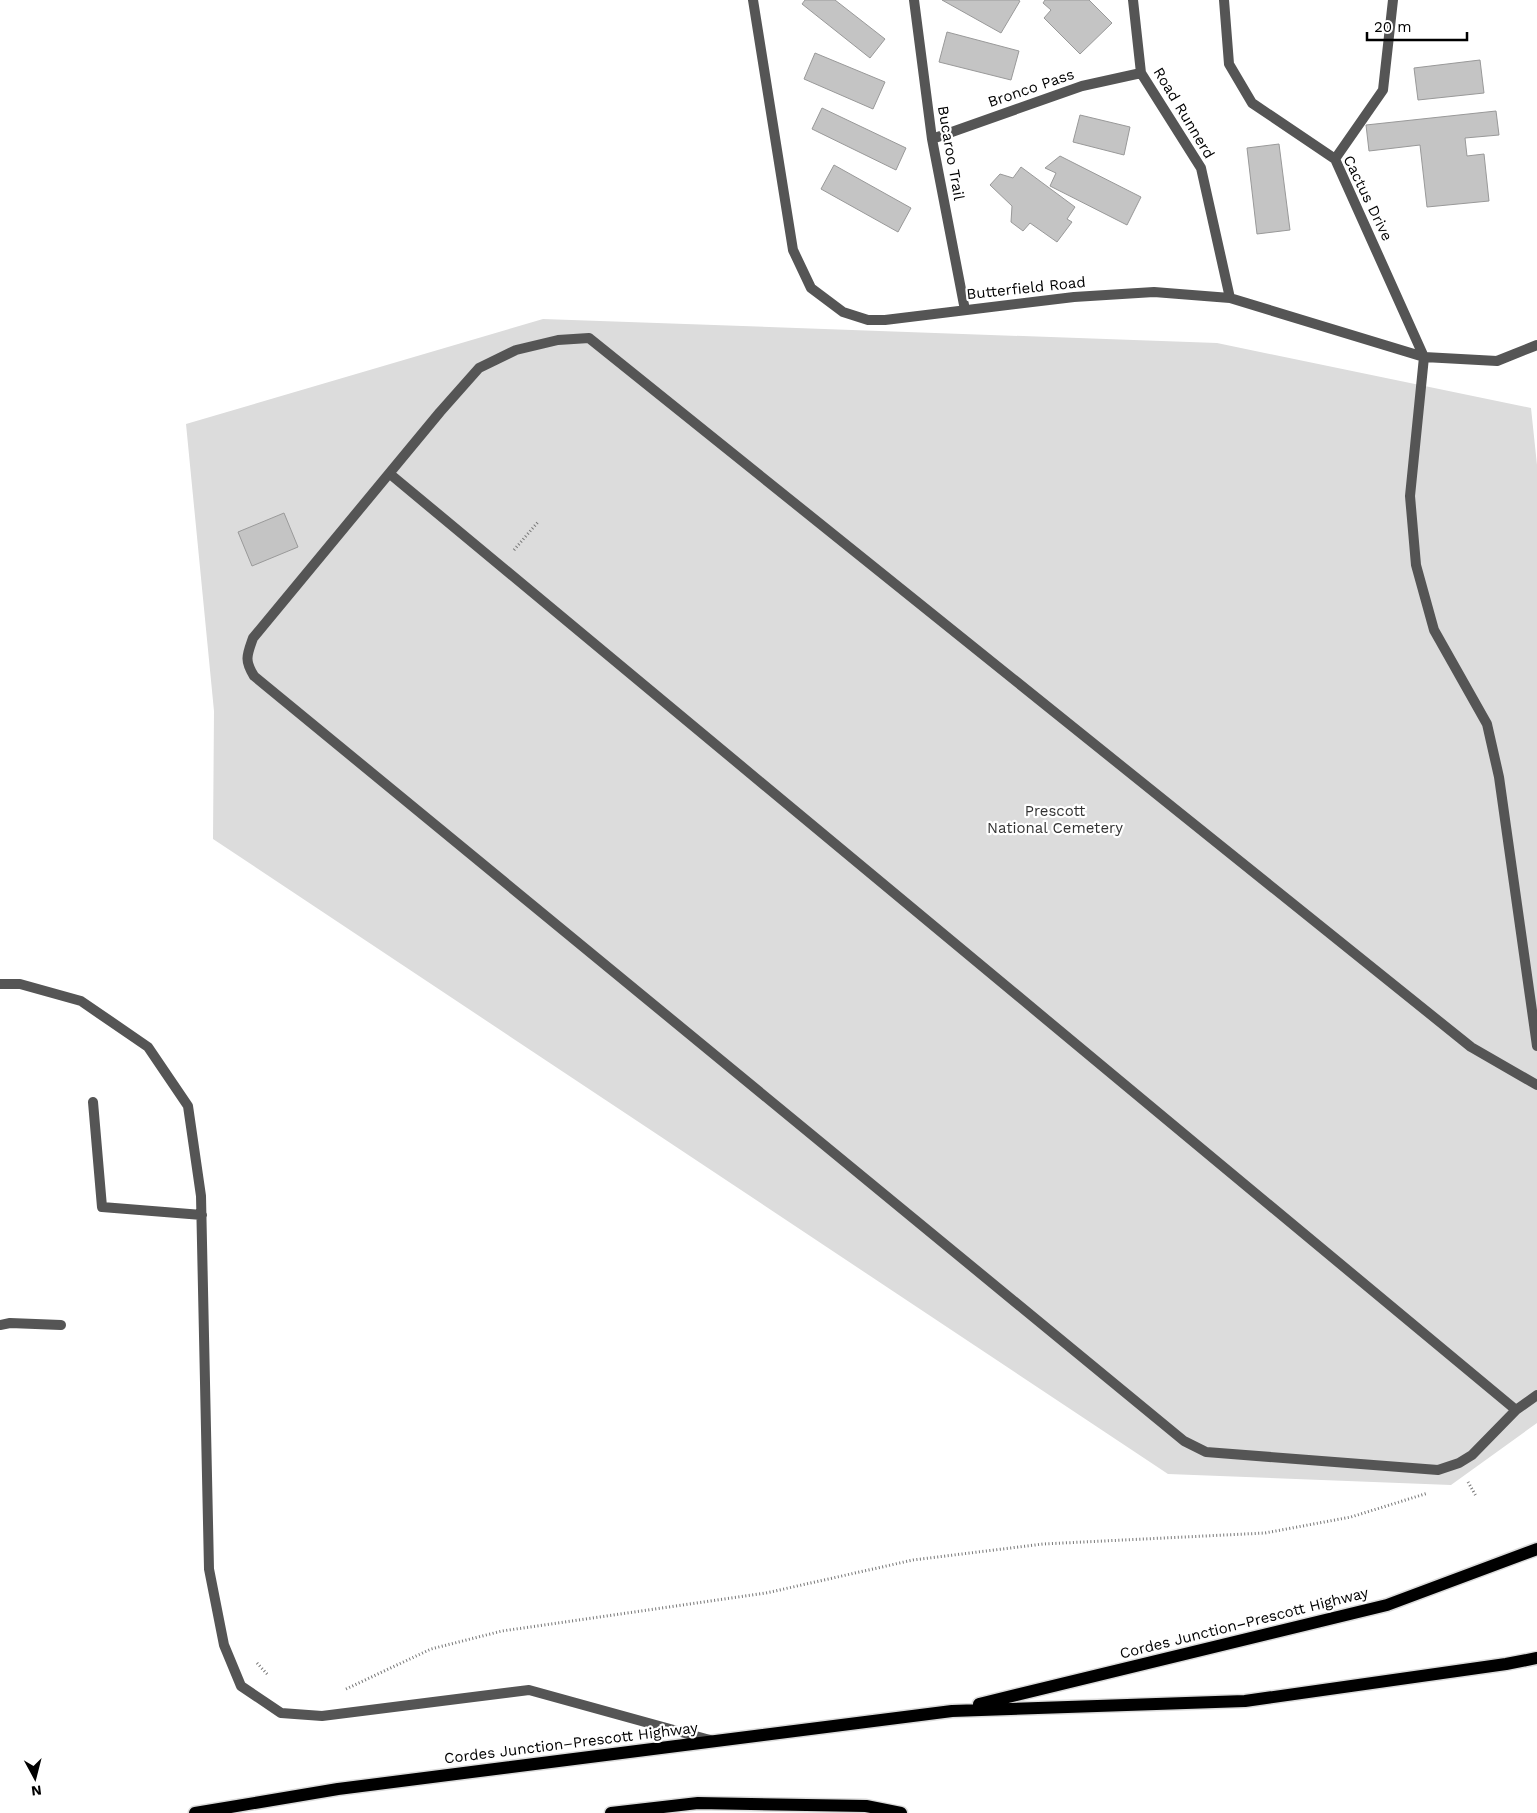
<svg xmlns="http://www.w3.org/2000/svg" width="1537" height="1813" viewBox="0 0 1537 1813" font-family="'Work Sans',sans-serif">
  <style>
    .green { fill: #dcdcdc }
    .building { fill: #c4c4c4; stroke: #999 }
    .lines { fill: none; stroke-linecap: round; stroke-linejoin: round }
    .primary-casing { stroke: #dbdbdb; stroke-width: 15 }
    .path { stroke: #777; stroke-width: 3; stroke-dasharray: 1 2.5; stroke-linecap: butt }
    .service { stroke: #555; stroke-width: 10 }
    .minor { stroke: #555; stroke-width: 10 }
    .primary { stroke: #000; stroke-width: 12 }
    .labels { text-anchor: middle; stroke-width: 4.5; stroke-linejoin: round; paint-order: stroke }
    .street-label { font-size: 15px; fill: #000; stroke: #fff }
    .park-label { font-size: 15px; fill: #333; stroke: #fff }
  </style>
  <rect width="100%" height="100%" fill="#fff"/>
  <!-- green -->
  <path class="green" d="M543,319L1217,343L1531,408L1537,465V1423L1451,1485L1168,1474L213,839L214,711L186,424Z"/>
  <!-- building -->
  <path class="building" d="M805,0H835L885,39L870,58L802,4Z
    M942,0H1018L1020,1L1001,33Z
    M1045,0H1089L1112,23L1080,54L1044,18L1051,10L1043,3Z
    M947,32L1019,51L1011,80L939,62Z
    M815,53L885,82L873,109L804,79Z
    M1480,60L1484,93L1418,100L1414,68Z
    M822,108L906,148L896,170L812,129Z
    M1496,111L1499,135L1465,138L1467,156L1484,154L1489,201L1427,207L1420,145L1369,151L1366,125Z
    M1080,115L1130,127L1124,155L1073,142Z
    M1279,144L1290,230L1257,234L1247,148Z
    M1060,156L1141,197L1127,225L1050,186L1056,173L1045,168Z
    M834,165L911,208L898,232L821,189Z
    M1021,167L1075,207L1067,219L1072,222L1057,242L1030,223L1023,231L1011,222L1012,206L990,185L1000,174L1013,178Z
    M284,513L298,547L252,566L238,532Z"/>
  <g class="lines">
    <!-- primary casing -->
    <g class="primary-casing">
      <path id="primary" d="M979,1704L1387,1605L1537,1549
        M195,1813L338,1789L952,1711L1245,1701L1506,1664L1537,1658
        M611,1813L698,1803L866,1806L901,1813"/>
    </g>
    <!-- path -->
    <path class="path" d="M514,550L538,522
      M1468,1482L1476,1496
      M257,1663L268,1675
      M346,1689L431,1649L502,1631L766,1593L913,1560L1043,1544L1265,1533L1351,1517L1428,1493"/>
    <!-- service -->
    <path class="service" d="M0,984H20L81,1001L148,1047L188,1106L201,1196L209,1569L224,1645L241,1686L281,1713L322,1716L529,1690L710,1740
      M93,1102L102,1207L202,1215
      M0,1325L10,1323L61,1325"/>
    <!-- minor -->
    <path class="minor" d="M753,0L793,250L811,288L843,312L868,320H885L1074,297L1154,292L1230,298L1424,357L1497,361L1537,345
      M914,0L932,139L965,310
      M1133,0L1141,73L1201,168L1230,298
      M1224,0L1229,64L1252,103L1335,159L1424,357L1410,496L1416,565L1434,630L1487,724L1499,777L1537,1046
      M932,139L1082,86L1141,73
      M1335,159L1383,90L1393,0
      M390,474L1516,1410
      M1537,1085L1471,1047L589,338L558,340L516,350L479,368L440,412L253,638C247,655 244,660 254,676L1184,1441L1206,1452L1438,1470L1459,1463L1472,1455L1516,1410L1537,1395"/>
    <!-- primary -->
    <use href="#primary" class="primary"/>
  </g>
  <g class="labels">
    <!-- street labels -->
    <g class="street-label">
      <text transform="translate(1031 88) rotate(-19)" y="5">Bronco Pass</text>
      <text transform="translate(1184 113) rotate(59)" y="5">Road Runnerd</text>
      <text transform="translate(951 153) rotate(80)" y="5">Bucaroo Trail</text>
      <text transform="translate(1368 198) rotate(64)" y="5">Cactus Drive</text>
      <text transform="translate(1026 288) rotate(-6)" y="5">Butterfield Road</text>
      <text transform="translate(1244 1623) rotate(-14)" y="5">Cordes Junction–Prescott Highway</text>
      <text transform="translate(571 1743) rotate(-7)" y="5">Cordes Junction–Prescott Highway</text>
    </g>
    <!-- park labels -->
    <g class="park-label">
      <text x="1055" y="816">Prescott<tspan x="1055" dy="17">National Cemetery</tspan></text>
    </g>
  </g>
  <!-- north arrow -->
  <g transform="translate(35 1778) rotate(173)" stroke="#ffffff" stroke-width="4" paint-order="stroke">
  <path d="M0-4L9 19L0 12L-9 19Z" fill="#000000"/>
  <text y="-8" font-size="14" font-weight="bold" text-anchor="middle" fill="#000000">N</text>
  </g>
  <!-- scale -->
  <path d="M1367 32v8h100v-8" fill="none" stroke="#000000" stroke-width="2.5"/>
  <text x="1374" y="32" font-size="15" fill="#000000" stroke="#ffffff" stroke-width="4" paint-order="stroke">20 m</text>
</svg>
